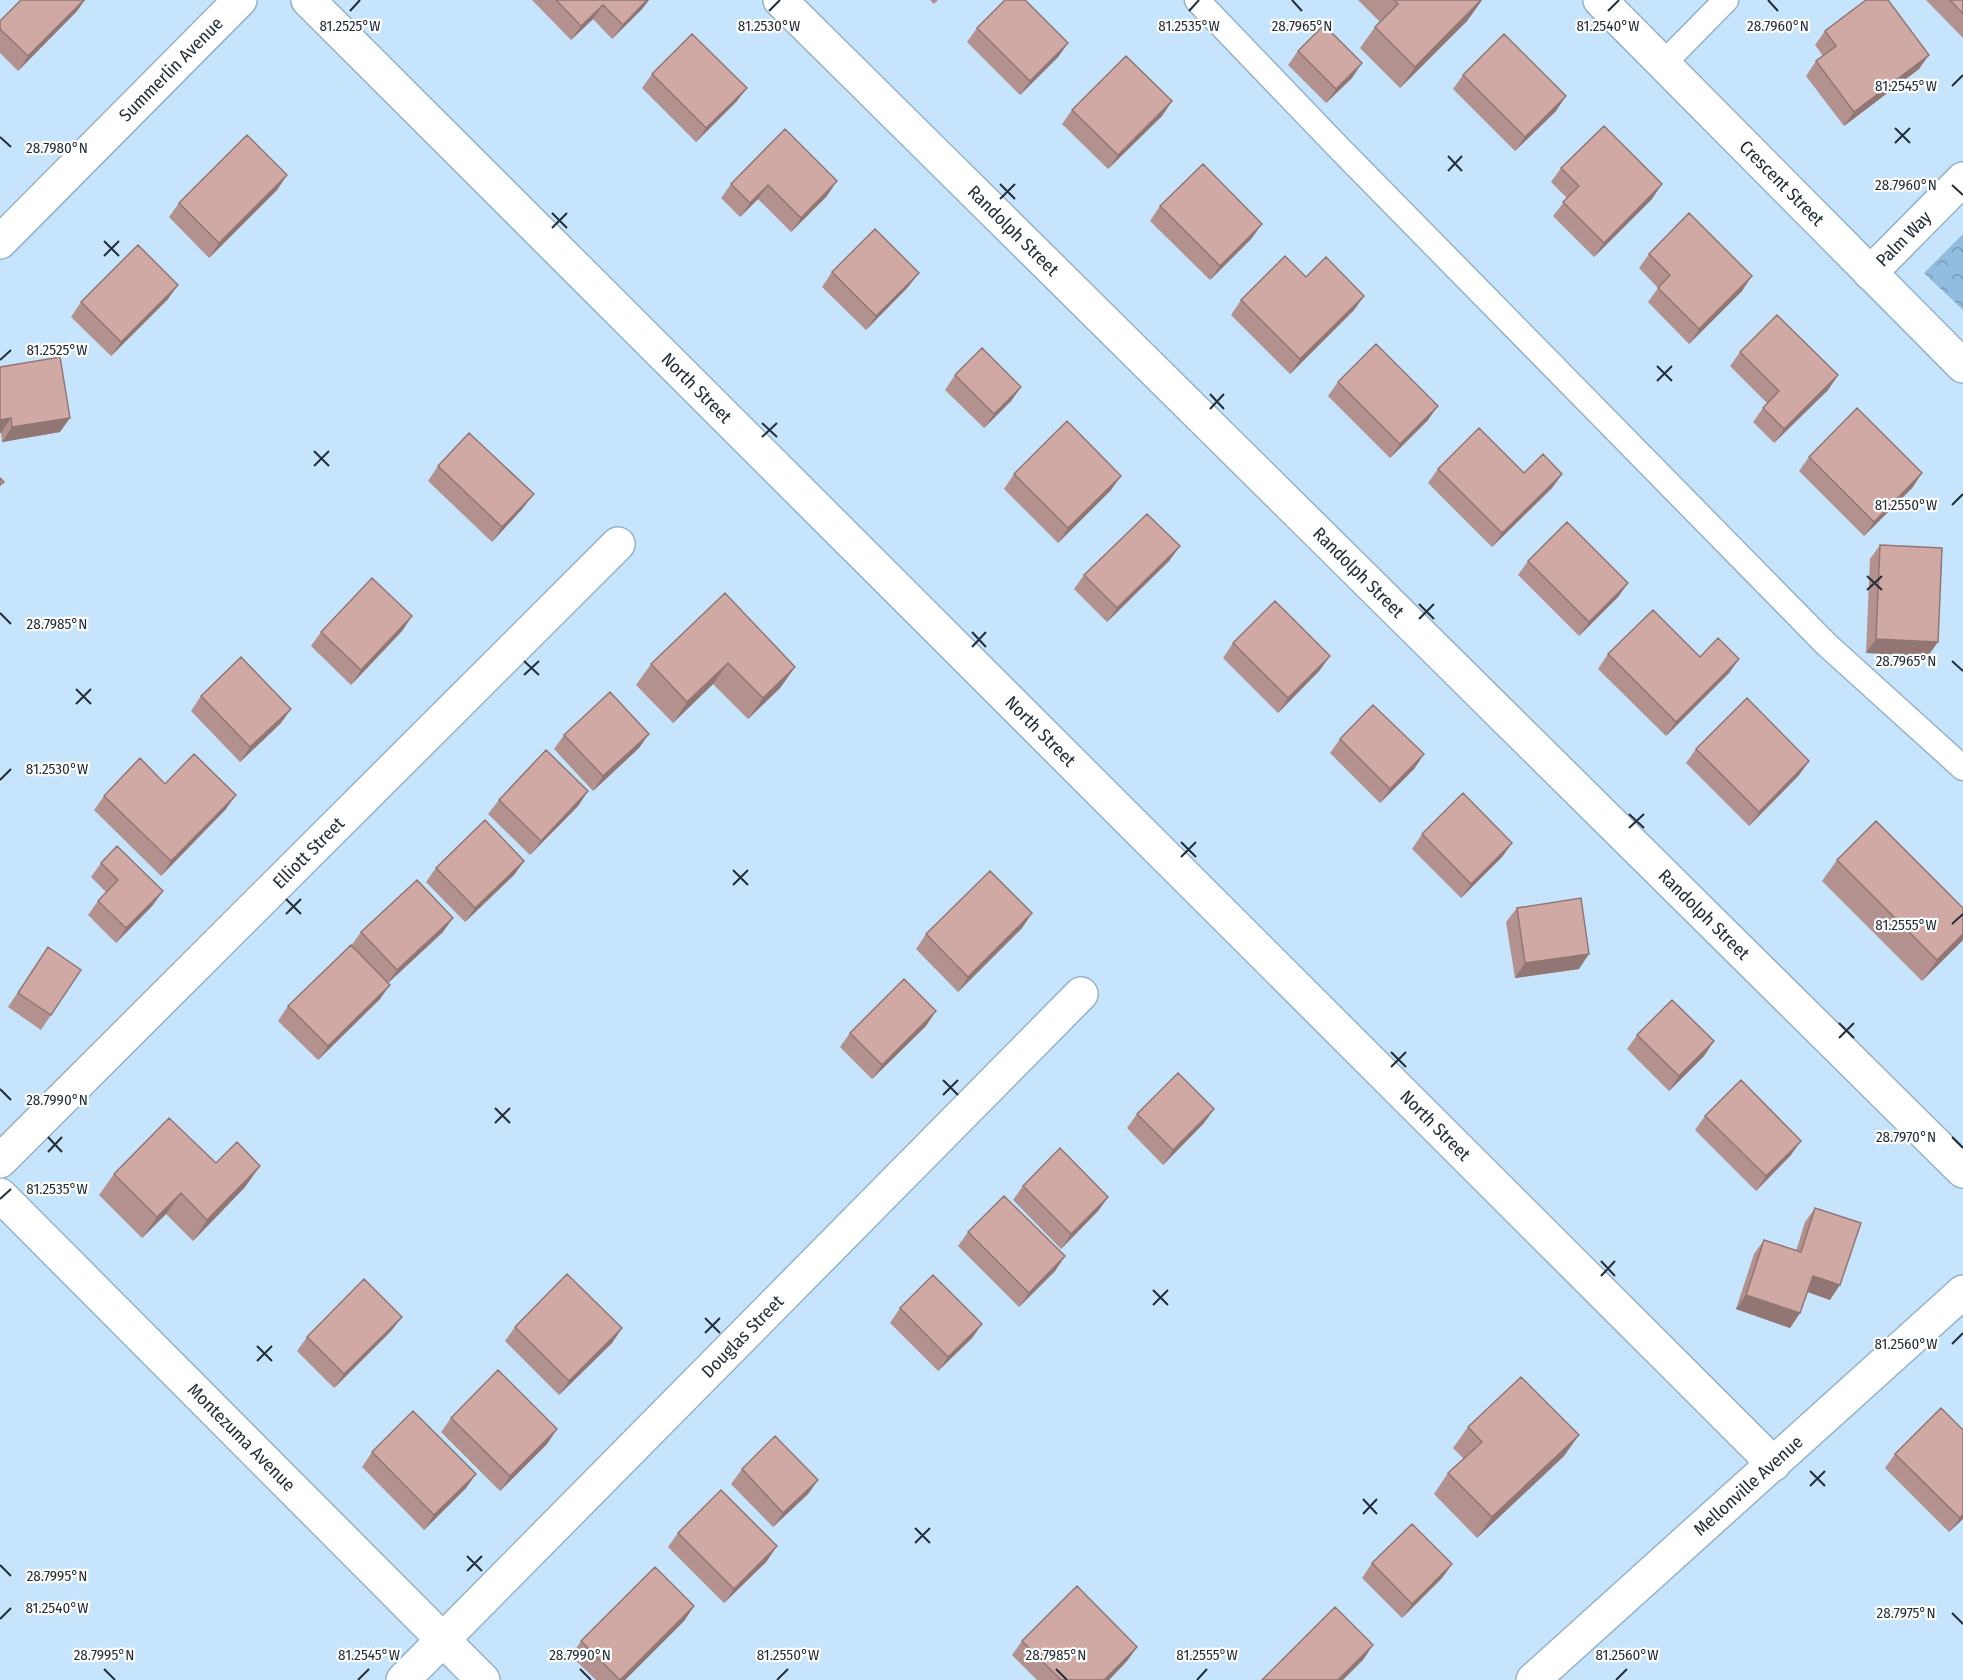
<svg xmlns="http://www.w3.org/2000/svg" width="1963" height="1680" viewBox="0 0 1963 1680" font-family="'Fira Sans Condensed',sans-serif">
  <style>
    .forest { fill: url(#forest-crowns) }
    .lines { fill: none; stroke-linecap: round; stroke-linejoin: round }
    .lane-casing { stroke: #95b2ca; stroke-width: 27 }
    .street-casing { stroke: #95b2ca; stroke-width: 36 }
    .secondary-casing { stroke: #95b2ca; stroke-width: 36 }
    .lane { stroke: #fff; stroke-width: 24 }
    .street { stroke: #fff; stroke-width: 33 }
    .secondary { stroke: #fff; stroke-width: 33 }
    .wall { fill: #b3918e }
    .shaded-wall { fill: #927674 }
    .building { fill: #d0a9a5; stroke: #927674; stroke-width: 1.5 }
    .ticks { fill: none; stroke: #222d37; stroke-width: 2 }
    .labels { text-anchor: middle; stroke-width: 4.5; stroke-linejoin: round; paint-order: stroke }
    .street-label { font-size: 18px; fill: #222d37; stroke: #fff }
    .ticks-label { font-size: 15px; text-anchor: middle; fill: #222d37; stroke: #fff; stroke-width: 4.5; stroke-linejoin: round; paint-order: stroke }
  </style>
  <defs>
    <pattern id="forest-crowns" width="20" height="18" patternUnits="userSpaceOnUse" patternTransform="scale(1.5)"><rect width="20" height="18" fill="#91bcde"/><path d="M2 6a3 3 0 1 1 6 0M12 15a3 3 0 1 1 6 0" fill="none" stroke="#7699b5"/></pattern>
  </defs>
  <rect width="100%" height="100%" fill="#c6e4fc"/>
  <!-- forest -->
  <path class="forest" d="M1963,234V310L1924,273Z"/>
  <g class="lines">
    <!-- lane casing -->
    <g class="lane-casing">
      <path id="lane" d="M1197,0L1340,149L1826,644L1963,768
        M1663,64L1726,0"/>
    </g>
    <!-- street casing -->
    <g class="street-casing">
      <g id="street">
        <path id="s1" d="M308,0L1774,1464"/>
        <path id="s2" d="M780,0L1963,1171"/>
        <path id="s3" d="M1600,0L1963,366"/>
        <path id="s4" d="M1870,273L1963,179"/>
        <path id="s5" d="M0,1161L618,544"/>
        <path id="s6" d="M0,1195L483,1680"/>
        <path id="s7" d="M403,1680L1081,994"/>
      </g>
    </g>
    <!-- secondary casing -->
    <g class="secondary-casing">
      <g id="secondary">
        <path id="s8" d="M0,242L240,0"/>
        <path id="s9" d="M1533,1680L1963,1292"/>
      </g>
    </g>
    <!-- lane -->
    <use href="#lane" class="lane"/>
    <!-- street -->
    <use href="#street" class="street"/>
    <!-- secondary -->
    <use href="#secondary" class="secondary"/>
  </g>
  <!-- wall -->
  <path class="wall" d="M532,0H649L642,9L612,39L593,19L571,40Z
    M930,0H938L934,4Z
    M1358,0H1482L1467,21L1400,88L1360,48L1375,27L1380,22Z
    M1926,0H1963V38Z
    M77,11L18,71L0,53V21Z
    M977,28L1068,43L1058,57L1020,95L967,42Z
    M1825,31L1919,69L1844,126L1806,76L1816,61L1823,56L1815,45Z
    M1298,51L1352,78L1326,103L1288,65Z
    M652,74L747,88L736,102L696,142L642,88Z
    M1463,75L1556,111L1515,151L1453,89Z
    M1172,101L1162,116L1108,169L1062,124L1072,110Z
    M785,129L827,196L791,232L758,199L740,217L721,198L731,184Z
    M1561,168L1652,199L1594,257L1553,216L1567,198L1551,182Z
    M287,175L277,190L209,258L169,217L179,203Z
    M1160,206L1252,238L1210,280L1150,221Z
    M1649,254L1742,291L1689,344L1648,302L1658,288L1639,268Z
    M832,272L919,273L908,287L866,330L822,287Z
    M1306,277L1364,296L1354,310L1290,374L1231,315L1241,300Z
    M168,299L111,356L71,317L81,302Z
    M1740,352L1838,375L1828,390L1774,443L1753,422L1763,408L1767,403L1730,366Z
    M0,367L60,432L2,442L1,433Z
    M955,375L1021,387L1011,401L984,428L945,390Z
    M1338,382L1428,420L1390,458L1328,396Z
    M1809,457L1922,473L1912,488L1864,536L1799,471Z
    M438,466L523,508L492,542L428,481Z
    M1438,469L1524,473L1562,474L1552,488L1492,547L1428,483Z
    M1014,474L1111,490L1058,543L1004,489Z
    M1880,545L1928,656L1866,653L1870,559Z
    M1180,546L1169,561L1107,622L1074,589L1084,575Z
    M1528,561L1628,583L1618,597L1579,636L1518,575Z
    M725,593L795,667L780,688L748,719L713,684L673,723L636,685L651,664Z
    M412,616L402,631L351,685L311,646L321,632Z
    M1233,643L1320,670L1278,713L1223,658Z
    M1608,654L1700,657L1739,659L1729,673L1666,736L1598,669Z
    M201,696L281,723L240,762L191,711Z
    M564,735L639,748L593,791L554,749Z
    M1340,739L1424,754L1414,769L1380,803L1330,753Z
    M1696,749L1809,761L1799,775L1749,826L1686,763Z
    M165,784L226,809L161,876L94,810L104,796Z
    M588,791L578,806L530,855L488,814L499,800Z
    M1422,834L1512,843L1502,857L1461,898L1412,849Z
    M1837,860L1963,908V940L1922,981L1822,881Z
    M524,861L514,875L465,922L426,882L436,868Z
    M101,863L153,905L116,943L88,915L98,901L106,892L91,877Z
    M1517,908L1579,969L1515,978L1506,922Z
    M1032,913L1022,928L958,992L916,949L926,934Z
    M361,932H443L388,983L380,999L318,1060L278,1021L288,1006L351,946Z
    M48,947L51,1015L41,1030L8,1007Z
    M926,1026L872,1079L840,1047L850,1033Z
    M1637,1035L1714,1041L1704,1056L1669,1091L1627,1049Z
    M1214,1109L1204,1123L1163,1165L1127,1128L1137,1114Z
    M1705,1116L1791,1155L1756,1191L1695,1130Z
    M216,1163L260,1166L245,1187L193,1241L166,1214L142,1238L99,1195L114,1174Z
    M1023,1186L1108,1197L1098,1211L1061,1249L1013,1200Z
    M1815,1208L1830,1300L1807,1292L1800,1313L1790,1328L1736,1309L1754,1254L1764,1240L1796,1251L1805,1222Z
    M968,1232L1065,1256L1055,1271L1019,1307L958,1246Z
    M900,1308L982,1324L972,1338L938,1371L890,1323Z
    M402,1317L391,1331L334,1388L297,1351L307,1337Z
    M515,1327L622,1328L612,1343L559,1395L505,1341Z
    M451,1418L557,1429L547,1444L500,1491L441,1432Z
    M1468,1427L1564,1456L1477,1538L1434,1494L1448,1473L1464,1459L1453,1448Z
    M372,1452L476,1474L466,1488L424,1530L362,1467Z
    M1895,1454L1963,1519L1949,1532L1885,1468Z
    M742,1469L818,1480L808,1494L773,1527L731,1484Z
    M678,1533L767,1561L724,1603L668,1547Z
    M1372,1563L1452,1564L1442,1578L1402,1618L1362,1578Z
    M694,1606L684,1621L625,1680H596L571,1656L581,1641Z
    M1022,1641L1137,1647L1127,1661L1109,1680H1037L1012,1655Z"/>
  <!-- shaded-wall -->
  <path class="shaded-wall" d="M84,0H85L77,11L18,71L28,56Z
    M647,0H649L642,9L612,39L623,25Z
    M1482,0L1467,21L1400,88L1415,67Z
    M603,5L593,19L571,40L581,26Z
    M1068,43L1058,57L1020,95L1030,81Z
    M1929,55L1919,69L1844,126L1854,112Z
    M1362,63L1352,78L1326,103L1336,89Z
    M747,88L736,102L696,142L706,128Z
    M1566,96L1556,111L1515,151L1525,137Z
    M1172,101L1162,116L1108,169L1118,155Z
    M287,175L277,190L209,258L219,243Z
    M837,181L827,196L791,232L801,218Z
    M1662,184L1652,199L1594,257L1604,243Z
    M768,185L758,199L740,217L750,203Z
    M1262,224L1252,238L1210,280L1220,266Z
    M919,273L908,287L866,330L876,316Z
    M1752,276L1742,291L1689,344L1699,329Z
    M178,285L168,299L111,356L121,342Z
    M1364,296L1354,310L1290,374L1300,359Z
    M1838,375L1828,390L1774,443L1784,429Z
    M1021,387L1011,401L984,428L994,414Z
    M1438,406L1428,420L1390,458L1400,444Z
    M11,418L1,433H0V420Z
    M70,418L60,432L2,442L12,427Z
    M1922,473L1912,488L1864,536L1874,522Z
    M1562,474L1552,488L1492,547L1502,533Z
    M1121,476L1111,490L1058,543L1068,528Z
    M534,494L523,508L492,542L502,527Z
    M1180,546L1169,561L1107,622L1117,608Z
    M1628,583L1618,597L1579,636L1589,622Z
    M412,616L402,631L351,685L361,670Z
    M1876,639L1938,642L1928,656L1866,653Z
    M1330,656L1320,670L1278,713L1288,698Z
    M1739,659L1729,673L1666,736L1676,722Z
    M728,663L713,684L673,723L687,702Z
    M795,667L780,688L748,719L763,698Z
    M291,709L281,723L240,762L250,747Z
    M649,734L639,748L593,791L603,776Z
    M1424,754L1414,769L1380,803L1390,789Z
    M1809,761L1799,775L1749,826L1759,812Z
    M588,791L578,806L530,855L541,841Z
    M236,795L226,809L161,876L171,861Z
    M1512,843L1502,857L1461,898L1471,884Z
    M524,861L514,875L465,922L475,908Z
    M163,891L153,905L116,943L126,928Z
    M1032,913L1022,928L958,992L968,977Z
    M453,918L443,932L387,984L397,970Z
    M1963,934V940L1922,981L1937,960Z
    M1589,954L1579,969L1515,978L1525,963Z
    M390,985L380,999L318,1060L328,1046Z
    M936,1011L926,1026L872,1079L882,1065Z
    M1714,1041L1704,1056L1669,1091L1679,1076Z
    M1214,1109L1204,1123L1163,1165L1173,1150Z
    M1801,1141L1791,1155L1756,1191L1766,1176Z
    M260,1166L245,1187L193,1241L207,1220Z
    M181,1193L166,1214L142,1238L157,1217Z
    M1108,1197L1098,1211L1061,1249L1071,1234Z
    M1065,1256L1055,1271L1019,1307L1029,1293Z
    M1813,1276L1840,1285L1830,1300L1803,1290Z
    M1746,1295L1800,1313L1790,1328L1736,1309Z
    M402,1317L391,1331L334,1388L344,1374Z
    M982,1324L972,1338L938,1371L948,1357Z
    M622,1328L612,1343L559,1395L569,1381Z
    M557,1429L547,1444L500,1491L510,1476Z
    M1579,1435L1564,1456L1477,1538L1492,1517Z
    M476,1474L466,1488L424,1530L434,1515Z
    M818,1480L808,1494L773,1527L783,1513Z
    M1963,1514V1519L1949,1532L1960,1518Z
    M777,1546L767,1561L724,1603L734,1589Z
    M1452,1564L1442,1578L1402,1618L1412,1604Z
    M694,1606L684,1621L625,1680H620Z
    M1373,1645L1363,1660L1343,1680H1338Z
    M1137,1647L1127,1661L1109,1680H1104Z"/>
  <!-- building -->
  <path class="building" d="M21,0H84L28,56L0,29V21Z
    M556,0H647L623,25L603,5L581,26Z
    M1005,0H1025L1068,43L1030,81L977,28Z
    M1394,0H1481L1415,67L1375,27L1398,4Z
    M1866,0H1888L1929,55L1854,112L1816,61L1836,46L1825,31Z
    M1950,0H1963V14Z
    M1324,25L1362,63L1336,89L1298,51Z
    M692,34L747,88L706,128L652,74Z
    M1504,34L1566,96L1525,137L1463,75Z
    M1126,56L1172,101L1118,155L1072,110Z
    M1604,126L1662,184L1604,243L1563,202L1579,186L1561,168Z
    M785,129L837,181L801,218L768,185L750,203L731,184Z
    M247,135L287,175L219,243L179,203Z
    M1203,164L1262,224L1220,266L1160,206Z
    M1689,213L1752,276L1699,329L1658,288L1670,275L1649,254Z
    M875,229L919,273L876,316L832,272Z
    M138,245L178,285L121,342L81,302Z
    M1285,256L1306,277L1326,257L1364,296L1300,359L1241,300Z
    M1777,315L1838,375L1784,429L1763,408L1779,391L1740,352Z
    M1376,344L1438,406L1400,444L1338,382Z
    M982,348L1021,387L994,414L955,375Z
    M60,357L70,418L12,427L11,418L0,420V367Z
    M1857,408L1922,473L1874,522L1809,457Z
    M1067,421L1121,476L1068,528L1014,474Z
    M1479,428L1524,473L1543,454L1562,474L1502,533L1438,469Z
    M469,433L534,494L502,527L438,466Z
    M0,478L4,482L0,485Z
    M1147,514L1180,546L1117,608L1084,575Z
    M1567,522L1628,583L1589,622L1528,561Z
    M1880,545L1942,548L1938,642L1876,639Z
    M372,578L412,616L361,670L321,632Z
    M725,593L795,667L763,698L728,663L687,702L651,664Z
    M1275,601L1330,656L1288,698L1233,643Z
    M1653,610L1700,657L1718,638L1739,659L1676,722L1608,654Z
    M241,657L291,709L250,747L201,696Z
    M610,692L649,734L603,776L564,735Z
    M1747,698L1809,761L1759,812L1696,749Z
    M1373,705L1424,754L1390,789L1340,739Z
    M546,750L588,791L541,841L499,800Z
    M194,754L236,795L171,861L104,796L140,758L165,784Z
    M1463,793L1512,843L1471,884L1422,834Z
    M485,820L524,861L475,908L436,868Z
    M1876,821L1963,908V934L1937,960L1837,860Z
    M117,846L163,891L126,928L98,901L118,880L101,863Z
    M990,871L1032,913L968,977L926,934Z
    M417,880L453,918L397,970L361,932Z
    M1581,898L1589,954L1525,963L1517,908Z
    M351,945L390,985L328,1046L288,1006Z
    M48,947L81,970L51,1015L18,993Z
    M904,979L936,1011L882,1065L850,1033Z
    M1672,1000L1714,1041L1679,1076L1637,1035Z
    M1178,1073L1214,1109L1173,1150L1137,1114Z
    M1741,1080L1801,1141L1766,1176L1705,1116Z
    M169,1118L216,1163L237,1142L260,1166L207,1220L181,1193L157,1217L114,1174Z
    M1060,1148L1108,1197L1071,1234L1023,1186Z
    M1004,1196L1065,1256L1029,1293L968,1232Z
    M1815,1208L1861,1223L1840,1285L1813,1276L1800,1313L1746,1295L1764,1240L1801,1252Z
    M567,1274L622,1328L569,1381L515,1327Z
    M933,1275L982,1324L948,1357L900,1308Z
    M364,1279L402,1317L344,1374L307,1337Z
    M498,1370L557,1429L510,1476L451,1418Z
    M1521,1377L1579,1435L1492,1517L1448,1473L1482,1442L1468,1427Z
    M1941,1408L1963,1430V1514L1960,1518L1895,1454Z
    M413,1411L476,1474L434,1515L372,1452Z
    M775,1436L818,1480L783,1513L742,1469Z
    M721,1490L777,1546L734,1589L678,1533Z
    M1412,1524L1452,1564L1412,1604L1372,1563Z
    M655,1567L694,1606L620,1680L581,1641Z
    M1077,1586L1137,1647L1104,1680H1061L1022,1641Z
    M1335,1607L1373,1645L1338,1680H1262Z"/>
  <!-- ticks -->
  <path class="ticks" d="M1292,0L1302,11M1768,0L1778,11M350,11L360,0M769,11L780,0M1189,11L1199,0M1608,11L1619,0M1952,86L1963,75M1895,128L1910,143M0,137L11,147M1895,143L1910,128M1448,156L1462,171M1448,171L1462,156M1000,184L1015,199M1952,185L1963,195M1000,199L1015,184M552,213L567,228M552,228L567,213M104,241L119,256M104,256L119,241M0,360L11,350M1657,366L1672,381M1657,381L1672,366M1210,394L1224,409M1210,409L1224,394M762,423L777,437M762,437L777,423M314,451L329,466M314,466L329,451M1952,505L1963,494M1867,576L1882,590M1867,590L1882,576M1419,604L1434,619M0,613L11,624M1419,619L1434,604M972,632L986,647M972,647L986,632M524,661L539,675M1952,661L1963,671M524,675L539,661M76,689L91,704M76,704L91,689M0,780L11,769M1629,814L1644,828M1629,828L1644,814M1181,842L1196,857M1181,857L1196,842M733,870L748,885M733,885L748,870M286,899L301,914M286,914L301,899M1952,924L1963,914M1839,1023L1854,1038M1839,1038L1854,1023M1391,1052L1406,1067M1391,1067L1406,1052M943,1080L958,1095M0,1089L11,1100M943,1095L958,1080M495,1108L510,1123M495,1123L510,1108M48,1137L62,1152M1952,1137L1963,1148M48,1152L62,1137M0,1199L11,1189M1601,1261L1615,1276M1601,1276L1615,1261M1153,1290L1168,1305M1153,1305L1168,1290M705,1318L720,1333M705,1333L720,1318M1952,1344L1963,1333M257,1346L272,1361M257,1361L272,1346M1810,1471L1825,1486M1810,1486L1825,1471M1363,1499L1377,1514M1363,1514L1377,1499M915,1528L930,1543M915,1543L930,1528M467,1556L482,1571M0,1565L11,1576M467,1571L482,1556M1952,1613L1963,1624M0,1619L11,1608M104,1669L115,1680M580,1669L591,1680M1056,1669L1067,1680M358,1680L369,1669M777,1680L788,1669M1197,1680L1207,1669M1616,1680L1627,1669"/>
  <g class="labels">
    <!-- street labels -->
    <g class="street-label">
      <text dy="6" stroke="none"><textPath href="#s8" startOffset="243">Summerlin Avenue</textPath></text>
      <text dy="6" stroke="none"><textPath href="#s3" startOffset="258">Crescent Street</textPath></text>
      <text dy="6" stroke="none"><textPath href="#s2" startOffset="328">Randolph Street</textPath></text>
      <text dy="6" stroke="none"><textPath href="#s4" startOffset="48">Palm Way</textPath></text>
      <text dy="6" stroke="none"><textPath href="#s1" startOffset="549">North Street</textPath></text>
      <text dy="6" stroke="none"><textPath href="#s2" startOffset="814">Randolph Street</textPath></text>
      <text dy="6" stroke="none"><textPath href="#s1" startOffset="1035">North Street</textPath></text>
      <text dy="6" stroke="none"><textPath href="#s5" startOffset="436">Elliott Street</textPath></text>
      <text dy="6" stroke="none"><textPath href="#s2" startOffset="1300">Randolph Street</textPath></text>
      <text dy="6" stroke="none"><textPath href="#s1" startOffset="1593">North Street</textPath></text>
      <text dy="6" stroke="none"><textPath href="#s7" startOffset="483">Douglas Street</textPath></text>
      <text dy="6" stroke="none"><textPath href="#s6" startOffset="342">Montezuma Avenue</textPath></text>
      <text dy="6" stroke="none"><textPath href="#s9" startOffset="290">Mellonville Avenue</textPath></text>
    </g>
  </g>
  <g class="ticks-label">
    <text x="350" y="31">81.2525°W</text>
    <text x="769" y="31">81.2530°W</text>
    <text x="1189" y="31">81.2535°W</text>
    <text x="1302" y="31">28.7965°N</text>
    <text x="1608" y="31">81.2540°W</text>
    <text x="1778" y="31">28.7960°N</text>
    <text x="1906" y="91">81.2545°W</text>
    <text x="57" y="153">28.7980°N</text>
    <text x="1906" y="190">28.7960°N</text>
    <text x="57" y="355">81.2525°W</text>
    <text x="1906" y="510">81.2550°W</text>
    <text x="57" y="629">28.7985°N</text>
    <text x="1906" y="666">28.7965°N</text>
    <text x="57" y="774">81.2530°W</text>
    <text x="1906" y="930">81.2555°W</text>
    <text x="57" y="1105">28.7990°N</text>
    <text x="1906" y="1142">28.7970°N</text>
    <text x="57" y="1194">81.2535°W</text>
    <text x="1906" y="1349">81.2560°W</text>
    <text x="57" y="1581">28.7995°N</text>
    <text x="57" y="1613">81.2540°W</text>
    <text x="1906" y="1618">28.7975°N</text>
    <text x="104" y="1660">28.7995°N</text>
    <text x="369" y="1660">81.2545°W</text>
    <text x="580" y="1660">28.7990°N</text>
    <text x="788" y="1660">81.2550°W</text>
    <text x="1056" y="1660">28.7985°N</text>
    <text x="1207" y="1660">81.2555°W</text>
    <text x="1627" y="1660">81.2560°W</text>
  </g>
</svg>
